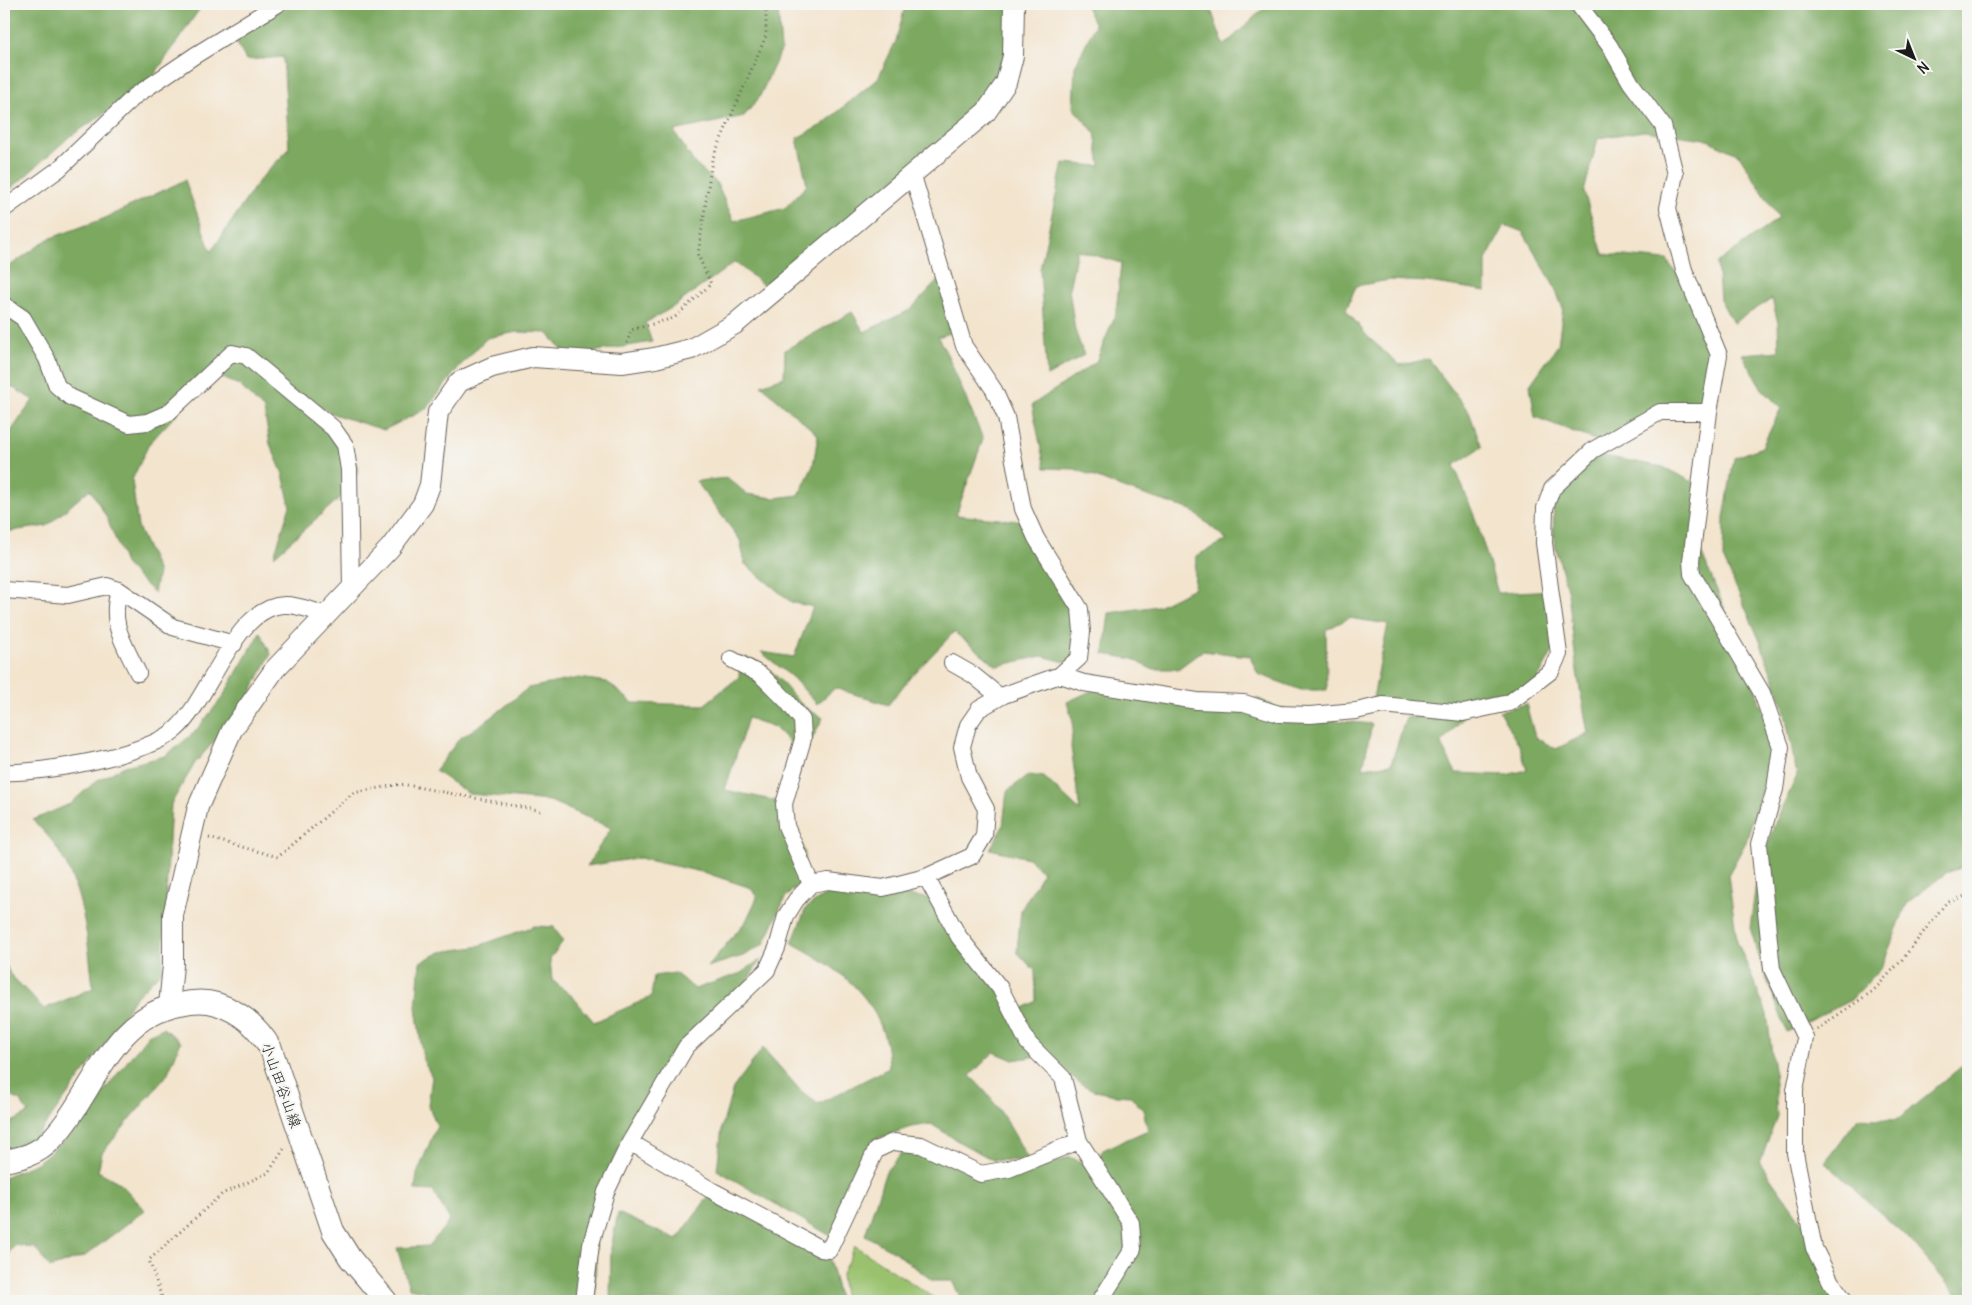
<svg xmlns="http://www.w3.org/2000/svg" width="1972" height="1305" viewBox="0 0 1972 1305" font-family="Delius,'Klee One',sans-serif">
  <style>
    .green { fill: #9ac26e; stroke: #5b6f45 }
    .forest { fill: #7ba861; stroke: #4c623e }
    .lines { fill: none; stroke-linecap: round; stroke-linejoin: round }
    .minor-casing { stroke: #67625a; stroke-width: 18 }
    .tertiary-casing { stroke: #67625a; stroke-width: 22 }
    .secondary-casing { stroke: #67625a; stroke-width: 24 }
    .path { stroke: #67625a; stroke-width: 3; stroke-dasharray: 1 4; stroke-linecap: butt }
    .minor { stroke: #fff; stroke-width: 16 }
    .tertiary { stroke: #fff; stroke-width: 20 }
    .secondary { stroke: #fff; stroke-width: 22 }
    .labels { text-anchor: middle; stroke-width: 4.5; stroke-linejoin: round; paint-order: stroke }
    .street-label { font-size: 15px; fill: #1c1c1c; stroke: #f6f6f2 }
  </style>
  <rect width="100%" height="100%" fill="#f6f6f2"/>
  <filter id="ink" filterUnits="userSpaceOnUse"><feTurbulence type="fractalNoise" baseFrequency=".02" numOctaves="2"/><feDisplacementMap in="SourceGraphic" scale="10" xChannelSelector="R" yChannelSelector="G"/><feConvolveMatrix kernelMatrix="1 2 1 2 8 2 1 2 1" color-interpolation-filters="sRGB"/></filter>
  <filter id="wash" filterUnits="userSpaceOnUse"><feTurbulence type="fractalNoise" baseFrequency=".0096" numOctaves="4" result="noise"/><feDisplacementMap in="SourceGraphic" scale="20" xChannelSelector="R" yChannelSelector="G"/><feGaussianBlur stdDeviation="1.12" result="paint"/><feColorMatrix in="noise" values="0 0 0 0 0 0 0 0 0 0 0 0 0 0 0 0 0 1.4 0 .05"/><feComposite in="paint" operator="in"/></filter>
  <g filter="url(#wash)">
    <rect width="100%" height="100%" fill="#f3e4cd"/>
    <!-- green -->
    <path class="green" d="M855,1246L939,1301H845L841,1276Z"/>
    <!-- forest -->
    <path class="forest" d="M4,4H203L148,84L68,138L12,188L4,189Z
      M290,4H452L454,6L456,4H780L778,7L781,50L759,98L744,116L674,131L695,164L716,182L734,221L785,208L807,185L797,138L822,125L878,78L896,41L904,10L902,4H1022L1000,89L768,289L735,262L673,307L645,323L652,342L568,356L547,333L517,332L487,338L460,366L426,409L384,430L336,415L310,402L321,429L342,442L359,468L350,489L274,556L290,506L283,474L270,444L264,410L239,385L213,374L149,444L132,480L138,527L158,572L154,593L126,566L107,518L90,489L47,526L4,532V441L33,400L4,382V306L17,305L4,297V270L48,239L103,219L185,180L211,252L260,179L289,149L283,57L246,60L235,40Z
      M1085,4H1209L1224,46L1268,4H1968V865L1946,873L1907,903L1882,967L1851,1000L1787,1032L1765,975L1750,928L1757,876L1775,823L1797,776L1784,708L1760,641L1723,558L1724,518L1734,458L1762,447L1781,408L1762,389L1742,354L1779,351L1778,323L1772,299L1733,323L1720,299L1717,263L1779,218L1739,155L1705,139L1644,131L1598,138L1584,192L1603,254L1667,260L1694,298L1710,341L1713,400L1667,403L1603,443L1535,417L1530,385L1558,345L1563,308L1551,280L1523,232L1505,225L1486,260V291L1428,282L1389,280L1356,286L1346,310L1368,337L1400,365L1429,359L1469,412L1482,447L1454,465L1477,523L1498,593L1555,590L1560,638L1535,684L1491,700L1426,707L1371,708L1388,624L1349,618L1326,630L1327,690H1301L1258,674L1250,656L1202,651L1178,669H1151L1133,659L1104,654L1109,613L1158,606L1194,588L1196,556L1227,540L1191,510L1123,488L1075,469L1045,468L1032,405L1096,362L1116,313L1121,263L1077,250L1069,289L1075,330L1084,355L1047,376L1040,269L1063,163L1100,166L1095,133L1073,108L1075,66L1095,25Z
      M945,273L964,328L938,337L949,358L983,439L956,515L1031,522L1086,614L1069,663L1042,656L997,666L954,632L908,680L888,705L835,688L817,704L793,678L761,652L794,657L813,607L791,602L745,564L740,540L696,481L728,478L747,494L774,498L799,495L813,466L818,435L761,385L784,377L785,350L852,312L864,332L910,310Z
      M1589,453L1663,467L1701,486V552L1736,636L1775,744L1746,842L1728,875L1737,941L1767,1014L1774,1070L1777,1116L1760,1163L1812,1236L1838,1301H962L952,1281H933L896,1253L865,1235L886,1171L904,1150L934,1153L982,1173L1023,1174L1070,1157L1092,1167L1103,1150L1148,1130L1143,1110L1131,1096C1087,1094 1079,1085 1050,1054L1013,1060L994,1052L970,1076C997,1100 1012,1130 1029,1161L993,1160L961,1143L931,1124L912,1127L873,1140L834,1238L717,1170L722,1127L733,1088L763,1048L800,1090L818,1104L889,1068C887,1004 845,971 792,943L806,908L828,893L879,892L927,898L941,908L975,950L1010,985L1022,1009L1036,1001L1035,971L1017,952L1021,910L1043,872L1028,858L990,849L1003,826L1007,791L1029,775L1044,777L1080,811L1071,747L1073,722L1067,702L1106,684L1222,700L1259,699L1275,707L1331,720L1372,724L1363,768L1391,764L1406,717H1464L1441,744L1456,773L1506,775L1527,770L1519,745L1499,711L1526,704L1535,737L1556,749L1588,733L1577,672L1568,593L1554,541L1553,498Z
      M260,632L271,654L241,711L195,763L171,804L162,971L132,1001L119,1025L32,1143L4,1149V1122L8,1124L29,1113L19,1100L4,1093V960L10,974L44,1009L93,988C88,941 84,891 58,850C52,839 41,829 33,820L70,804L96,781L125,766L165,756L194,733L222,698Z
      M740,657C773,659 783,690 806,708C811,712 818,714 823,718L809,745L790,743L774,727L748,718L725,790L787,803L805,854L801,882L785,898L764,944L743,956L707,967L746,921L757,898L751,888L706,873L638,858L587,866L611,828L550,801L469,794L435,771L459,739L492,717L528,688L579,678L607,682L633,703L704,705L739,677Z
      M535,926L554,927L563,941L550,959L552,980L573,997L594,1022L651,997L654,976L675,973L695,989L741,973L761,959L739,995L684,1040L638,1108L597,1196L595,1301H436L428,1292L409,1288L397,1248L429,1246L450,1220L433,1191L415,1190L417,1174L437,1125L428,1105L432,1077L423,1060L416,1007L420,962L441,952L475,947Z
      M163,1028L181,1042L167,1075L102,1153L98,1171L120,1183L145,1210L85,1256L50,1268L35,1248L15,1245L4,1259V1177L37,1163L68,1137L148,1035Z
      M1968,1061V1301H1962L1911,1241L1825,1162L1858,1118L1897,1120Z
      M710,1194L829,1258L840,1301H610L611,1248L618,1213L677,1240Z"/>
  </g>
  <g filter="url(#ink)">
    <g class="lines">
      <!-- minor casing -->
      <g class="minor-casing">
        <path id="minor" d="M1578,4L1609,45L1631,83L1663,126L1675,174L1668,208L1684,270L1719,355L1709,412L1691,561L1692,574L1762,693L1781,747L1775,789L1759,844L1772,969L1805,1038L1795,1090V1153L1814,1248L1831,1282L1845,1301
          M4,209L59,169L135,96L194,56L278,4
          M4,305L23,318L47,359L57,386L70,397L129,424L147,422L168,413L232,353L246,356L333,428L345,445L349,470L351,588
          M4,590L68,595L107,586L119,590L173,627L234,644
          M119,590C109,625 124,643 138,673
          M731,659L761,675L787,701L802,720L803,739L784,804L786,826L811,884
          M952,663L973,675L1000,697
          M1060,675L1084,683L1197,701L1244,703L1279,714L1310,715L1356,711L1383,705L1463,713L1509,703L1551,671L1559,654L1544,543L1545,508L1552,489L1593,450L1660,412H1709
          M4,772C42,774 146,755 175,730C210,700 234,607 284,605C296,604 312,611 325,614
          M926,877L959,937L1000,988L1028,1043L1063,1078L1079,1141L1131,1223L1133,1249L1100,1301
          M630,1142L711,1190L821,1249L829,1250L876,1150L893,1142L921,1145L981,1174L1009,1169L1079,1141
          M584,1301L591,1244L606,1192L630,1142L686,1047L767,970L777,948L786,916L796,900L811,884L828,881L883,888L926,877L972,856L984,836L986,809L969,777L962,747L968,725L979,709L1004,695L1060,675L1079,658L1082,632L1080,609L1036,538L1023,509L1006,417L994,390L964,346L913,176"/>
      </g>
      <!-- tertiary casing -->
      <g class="tertiary-casing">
        <path id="tertiary" d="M169,1006L173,965V915L198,807L232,730L275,669L390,548L423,504L430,485L438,412L459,382L492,367L533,357L622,363L655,358L691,349L735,324L986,112L1006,83L1013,56L1014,4"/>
      </g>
      <!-- secondary casing -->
      <g class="secondary-casing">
        <path id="secondary" d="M4,1161C22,1158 38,1154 51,1140C95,1094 109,1017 180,1004C193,1001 204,1000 217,1004C241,1012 259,1028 271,1049L333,1231L350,1258L386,1301"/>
      </g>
      <!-- path -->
      <path class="path" d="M627,343L631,330L674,318L711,284L698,255L712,160L766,36V4
        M209,838L278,857L353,793L401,784L542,811
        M1817,1029L1873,991L1901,961L1946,903L1968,895
        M163,1301L149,1260L222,1194L268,1173L284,1149"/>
      <!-- minor -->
      <use href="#minor" class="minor"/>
      <!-- tertiary -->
      <use href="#tertiary" class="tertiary"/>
      <!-- secondary -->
      <use href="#secondary" class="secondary"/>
    </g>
  </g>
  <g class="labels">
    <!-- street labels -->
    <g class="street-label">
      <text transform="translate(281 1085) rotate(70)" y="5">小山田谷山線</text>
    </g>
  </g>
  <!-- margin -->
  <rect width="1972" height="1305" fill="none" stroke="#f6f6f2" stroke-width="20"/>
  <!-- north arrow -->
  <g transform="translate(1914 58) rotate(137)" stroke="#f6f6f2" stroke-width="4" paint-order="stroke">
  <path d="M0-4L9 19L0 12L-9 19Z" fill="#1c1c1c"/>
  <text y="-8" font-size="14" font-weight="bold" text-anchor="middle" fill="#1c1c1c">N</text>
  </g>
</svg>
